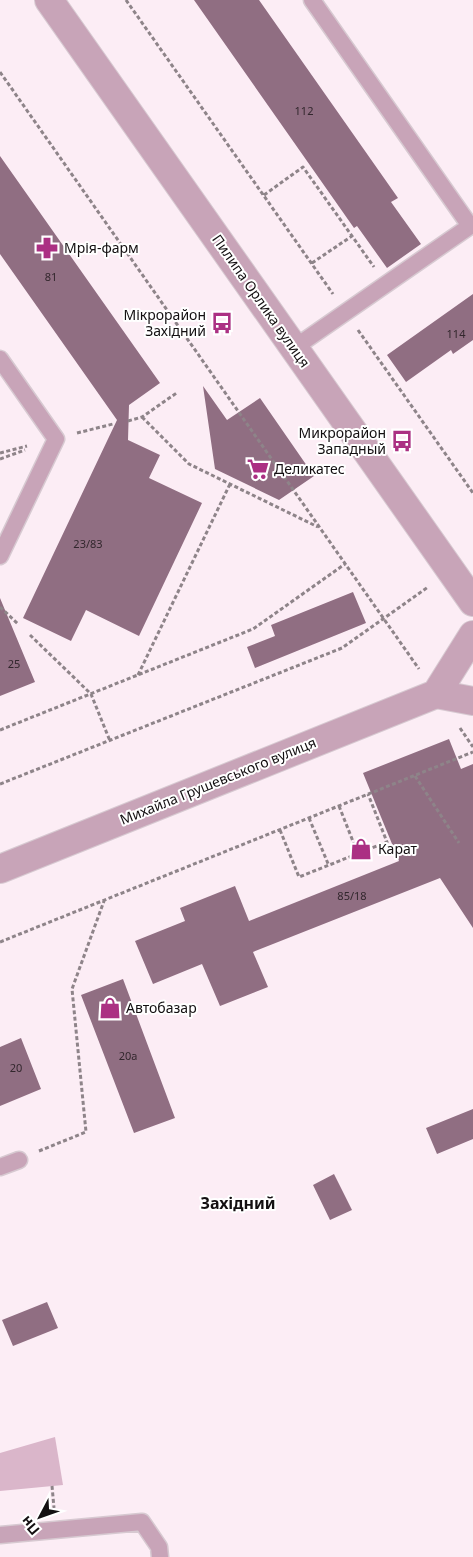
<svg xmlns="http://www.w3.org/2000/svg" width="473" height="1557" viewBox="0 0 473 1557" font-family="'Noto Sans',sans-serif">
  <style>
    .green { fill: #dab6ca }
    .building { fill: #906e82 }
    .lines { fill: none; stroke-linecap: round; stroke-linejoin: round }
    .service-casing { stroke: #d7c9d1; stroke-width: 19 }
    .minor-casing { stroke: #d7c9d1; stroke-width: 30 }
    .tertiary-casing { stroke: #d7c9d1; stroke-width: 30 }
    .path { stroke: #8e8489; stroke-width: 3; stroke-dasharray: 4 2.5; stroke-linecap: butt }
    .service { stroke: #c8a4b8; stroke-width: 16 }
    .minor { stroke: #c8a4b8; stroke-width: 28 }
    .tertiary { stroke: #c8a4b8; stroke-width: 28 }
    .labels { text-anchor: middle; stroke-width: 4; stroke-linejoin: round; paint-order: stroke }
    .number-label { font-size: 11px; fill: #32272d }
    .poi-label { font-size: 14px; fill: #130f11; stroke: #fff; text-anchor: start }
    .street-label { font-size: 14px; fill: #130f11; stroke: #fff }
    .quarter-label { font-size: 16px; font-weight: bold; fill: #130f11; stroke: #fff }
  </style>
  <rect width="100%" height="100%" fill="#fcedf5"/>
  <!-- green -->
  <path class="green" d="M55,1437L63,1485L0,1491V1453Z"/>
  <!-- building -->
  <path class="building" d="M194,0H259L398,198L391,202L421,244L387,268L357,226L354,228Z
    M0,156L160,383L129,405L128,440L160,455L149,478L202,503L139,636L86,610L71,641L23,618L117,420L0,254Z
    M473,294V340L453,354L451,350L406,382L387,355Z
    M203,386L227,420L260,398L314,476L279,500L215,469Z
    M353,592L366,623L255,668L247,647L275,636L271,625Z
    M0,598L35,682L0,696Z
    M449,739L461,769L473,764V928L440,878L253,952L268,987L220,1006L202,964L153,984L135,941L185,921L180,908L235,886L249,921L399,861L363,773Z
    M123,979L175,1118L134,1133L81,995Z
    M21,1038L41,1089L0,1106V1047Z
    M473,1109V1139L437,1154L426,1128Z
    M334,1174L352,1210L330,1220L313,1185Z
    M47,1302L58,1328L13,1346L2,1320Z"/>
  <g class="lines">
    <!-- service casing -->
    <g class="service-casing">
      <path id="service" d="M294,348L470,226L312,0
        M0,359L56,439L0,556
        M0,1167L19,1160
        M0,1535L142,1522L159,1547L160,1557"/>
    </g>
    <!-- minor casing -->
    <g class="minor-casing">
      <path id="minor" d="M436,694L473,635
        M0,869L436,694L473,701"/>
    </g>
    <!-- tertiary casing -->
    <g class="tertiary-casing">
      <path id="tertiary" d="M49,0L473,602"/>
    </g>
    <!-- path -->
    <path class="path" d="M126,0L333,294
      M0,72L419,669
      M264,195L303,167L374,267
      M312,263L352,236
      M358,330L473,493
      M142,417L189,464L318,527
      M128,421L142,417L178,392
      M77,433L113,424
      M0,453L27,446
      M0,459L25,450
      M0,607L18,624
      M30,635L91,694L110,741
      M138,675L230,484
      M460,728L473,747
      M0,730L253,629L345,564
      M415,776L459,843
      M0,784L342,648L428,587
      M339,806L358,854
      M309,818L329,866
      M280,830L299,877L387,842L368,794
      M0,942L473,752
      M39,1151L86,1132L72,989L104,901
      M52,1486L54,1508"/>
    <!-- service -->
    <use href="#service" class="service"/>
    <!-- minor -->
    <use href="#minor" class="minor"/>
    <!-- tertiary -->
    <use href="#tertiary" class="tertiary"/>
  </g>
  <!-- icons -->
  <defs>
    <g id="pharmacy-bare" transform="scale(1.725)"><path d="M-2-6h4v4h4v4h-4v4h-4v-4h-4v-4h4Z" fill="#ab3083" stroke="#fff" stroke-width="2.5" paint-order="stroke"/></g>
    <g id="bus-bare" transform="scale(1.725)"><path d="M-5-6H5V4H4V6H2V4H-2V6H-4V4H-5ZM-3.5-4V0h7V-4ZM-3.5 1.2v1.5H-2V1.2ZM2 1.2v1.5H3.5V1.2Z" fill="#ab3083" stroke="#fff" stroke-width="2.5" paint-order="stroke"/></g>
    <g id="supermarket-bare" transform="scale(1.725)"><path d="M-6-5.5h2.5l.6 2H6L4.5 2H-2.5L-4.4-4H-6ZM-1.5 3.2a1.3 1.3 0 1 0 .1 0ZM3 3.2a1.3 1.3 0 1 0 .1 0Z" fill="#ab3083" stroke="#fff" stroke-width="2.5" paint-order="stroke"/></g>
    <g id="shop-bare" transform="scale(1.725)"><path d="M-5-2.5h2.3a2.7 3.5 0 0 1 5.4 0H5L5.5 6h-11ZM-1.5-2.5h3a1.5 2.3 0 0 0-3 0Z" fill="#ab3083" stroke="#fff" stroke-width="2.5" paint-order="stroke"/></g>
  </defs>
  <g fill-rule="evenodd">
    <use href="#pharmacy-bare" x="47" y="248"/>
    <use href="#bus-bare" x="222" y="323"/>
    <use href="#bus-bare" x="402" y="441"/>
    <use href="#supermarket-bare" x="258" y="469"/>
    <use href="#shop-bare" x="361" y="849"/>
    <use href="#shop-bare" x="110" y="1008"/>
  </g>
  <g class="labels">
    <!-- number labels -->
    <g class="number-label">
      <text x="304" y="115">112</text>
      <text x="51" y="281">81</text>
      <text x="456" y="338">114</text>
      <text x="88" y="548">23/83</text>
      <text x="14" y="668">25</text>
      <text x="352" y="900">85/18</text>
      <text x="128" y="1060">20а</text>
      <text x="16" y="1072">20</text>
    </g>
    <!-- poi labels -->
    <g class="poi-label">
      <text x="64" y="253">Мрія-фарм</text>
      <text x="206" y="320" text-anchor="end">Мікрорайон<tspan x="206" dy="16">Західний</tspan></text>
      <text x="386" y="438" text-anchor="end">Микрорайон<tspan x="386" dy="16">Западный</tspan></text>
      <text x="274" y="474">Деликатес</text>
      <text x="378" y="854">Карат</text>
      <text x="126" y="1013">Автобазар</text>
    </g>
    <!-- street labels -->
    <g class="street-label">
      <text transform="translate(261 301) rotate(55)" y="5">Пилипа Орлика вулиця</text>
      <text transform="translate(218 781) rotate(-22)" y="5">Михайла Грушевського вулиця</text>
    </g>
    <!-- quarter labels -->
    <g class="quarter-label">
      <text x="238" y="1209">Західний</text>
    </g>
  </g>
  <!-- north arrow -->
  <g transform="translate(40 1517) rotate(229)" stroke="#ffffff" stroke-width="4" paint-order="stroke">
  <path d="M0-4L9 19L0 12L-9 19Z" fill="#130f11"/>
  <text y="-8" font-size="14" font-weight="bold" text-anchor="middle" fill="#130f11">Пн</text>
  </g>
</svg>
